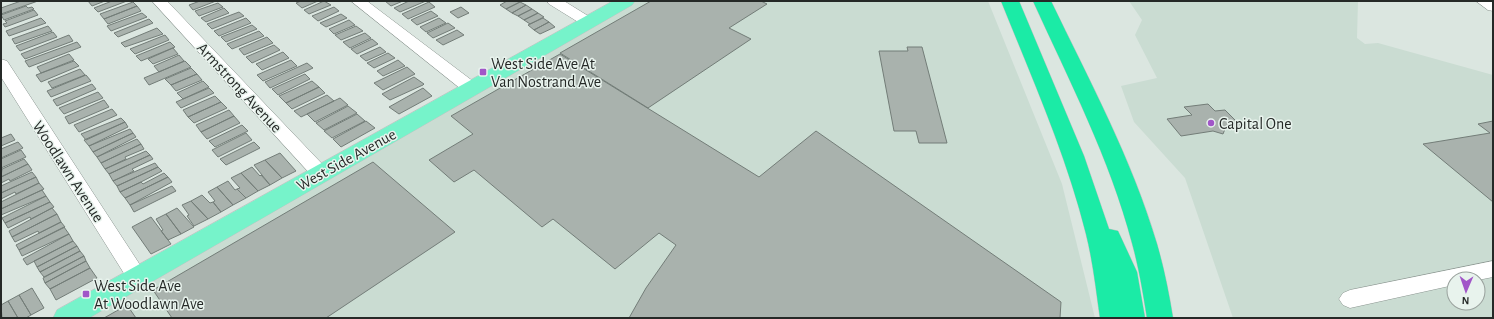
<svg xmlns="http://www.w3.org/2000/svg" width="1494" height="319" viewBox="0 0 1494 319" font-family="'Alegreya Sans',sans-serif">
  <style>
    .built { fill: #cadcd2; fill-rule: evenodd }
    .building { fill: #a9b2ad; stroke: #737d78 }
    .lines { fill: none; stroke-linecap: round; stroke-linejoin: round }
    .minor-casing { stroke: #8b9590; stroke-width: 1 }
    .major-casing { stroke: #c2c3c3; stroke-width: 1 }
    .highway-casing { stroke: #c2c3c3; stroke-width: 1 }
    .minor { fill: #fff; fill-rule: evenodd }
    .major { fill: #76f3ca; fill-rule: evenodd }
    .highway { fill: #1beba6; fill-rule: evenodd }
    .poi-dot { fill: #a156c8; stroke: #e8f3ed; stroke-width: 1.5 }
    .labels { text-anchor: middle; stroke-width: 3; stroke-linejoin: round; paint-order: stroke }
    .poi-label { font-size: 16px; fill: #252927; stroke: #e8f3ed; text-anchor: start }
    .street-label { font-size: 16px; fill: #252927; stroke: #e8f3ed }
  </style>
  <rect width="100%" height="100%" fill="#dbe6e0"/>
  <!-- built -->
  <path class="built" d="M635,1H988L1062,184L1095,318H79Z
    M1129,1H1358L1357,38L1365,44L1378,43L1493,75V318H1233L1185,178L1134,122L1121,86L1157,78L1135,35L1142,20ZM1454,279H1478V303H1454Z"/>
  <!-- building -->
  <path class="building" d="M21,1H38L1,14V8Z
    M88,1H105L92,6Z
    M112,1H127L98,12L94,8Z
    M200,1H216L193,10L189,5Z
    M301,1H318L302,8L296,3Z
    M324,1L331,5L309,14L304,10Z
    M385,1H403L391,6Z
    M409,1H426L400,12L394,8Z
    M507,1H519L520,2L506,9L500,5Z
    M651,1H761L767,4L729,28L751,39L648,108L560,53Z
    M133,2L137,6L104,19L100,14Z
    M429,2L435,7L408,19L402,14Z
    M520,2L526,5L512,13L506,9Z
    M218,3L223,7L199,16L195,11Z
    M526,5L532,9L518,16L512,13Z
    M26,6L28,8L32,7L34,9L4,20L1,15Z
    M137,6L141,11L108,24L104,19Z
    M334,7L339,11L318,21L312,16Z
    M461,7L469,13L458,18L450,12Z
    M224,8L229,13L206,22L201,18Z
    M532,9L538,13L524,20L518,16Z
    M34,10L38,15L8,26L5,27L3,24L7,23L5,21Z
    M431,11L438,16L417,25L411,20Z
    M239,12L244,16L212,29L207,24Z
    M142,13L147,17L111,31L107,26Z
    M538,13L544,17L530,24L524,20Z
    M341,14L347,18L326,27L320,23Z
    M41,18L46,23L9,36L6,31Z
    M246,18L251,23L219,36L214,31Z
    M439,18L446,23L426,32L420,27Z
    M543,18L549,22L534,30L528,25Z
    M149,19L153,23L118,37L114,33Z
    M349,20L355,25L334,34L329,29Z
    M549,22L555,27L540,34L534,30Z
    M448,23L455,28L433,38L427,33Z
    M252,25L257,29L226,42L221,37Z
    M48,26L52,31L15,44L12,39Z
    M356,26L363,31L341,40L335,35Z
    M157,28L163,34L125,47L121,43Z
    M457,30L464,35L443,45L436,40Z
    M259,31L264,36L232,49L227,44Z
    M53,32L57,37L20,51L16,46Z
    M365,33L371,38L350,48L343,42Z
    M69,35L73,41L25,59L21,54Z
    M165,35L169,40L135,54L130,49Z
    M267,37L273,43L244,55L239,49Z
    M372,39L378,44L357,54L351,49Z
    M77,42L81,47L29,67L25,61Z
    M170,42L175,47L141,61L136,56Z
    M274,45L280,50L252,63L246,57Z
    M380,47L386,52L366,61L360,56Z
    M907,47H922L947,143H919L916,131H894L879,51H908Z
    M173,48L178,54L153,64L148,59Z
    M283,52L289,58L262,70L256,64Z
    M388,53L395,58L374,68L367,63Z
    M69,54L74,60L41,73L37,67Z
    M560,54L759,177L816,131L1061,302L1060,318H629L646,288L676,245L659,233L615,269L553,219L542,227L474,170L454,182L429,160L473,134L451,116Z
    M179,55L184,61L159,72L154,66Z
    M291,60L297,66L263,81L257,75Z
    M398,60L405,66L383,76L377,71Z
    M74,61L79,66L41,82L36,75Z
    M185,61L191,67L149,85L144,78Z
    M307,63L313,68L270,88L265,82Z
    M407,67L415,74L383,90L374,83Z
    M191,68L197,74L171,85L165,79Z
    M80,69L85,75L52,88L48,82Z
    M197,74L202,80L176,91L171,85Z
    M305,74L310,79L278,95L272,89Z
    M86,75L91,81L51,97L47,91Z
    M414,77L424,84L423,85L390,100L382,94Z
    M203,81L209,87L183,99L177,93Z
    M312,81L319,87L286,103L279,96Z
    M92,84L96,89L57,106L53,100Z
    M319,87L325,93L292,109L286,103Z
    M209,88L214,93L181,108L176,102Z
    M423,88L432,96L399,114L389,107Z
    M98,92L103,98L64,114L59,108Z
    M327,95L334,101L301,117L294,111Z
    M215,96L221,102L188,117L183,110Z
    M340,98L348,105L315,122L307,114Z
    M104,100L109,107L69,124L65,117Z
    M221,102L227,108L194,123L188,117Z
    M1208,104L1215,111L1225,110L1241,126L1225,129L1223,134L1213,131L1181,136L1167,119L1192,115L1184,107Z
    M348,106L357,113L324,130L316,123Z
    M112,109L117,115L79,132L74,125Z
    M229,110L234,116L201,132L196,125Z
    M357,114L365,121L332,138L324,131Z
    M234,116L240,123L207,139L201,132Z
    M121,118L125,122L86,140L81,134Z
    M366,121L375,128L341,147L333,139Z
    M1493,121V202L1423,144L1490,133L1478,124Z
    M125,122L128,127L89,146L84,140Z
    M242,125L248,131L215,147L209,141Z
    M130,129L133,133L93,152L89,146Z
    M133,133L136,137L97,157L93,152Z
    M246,133L252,140L218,157L212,150Z
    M11,134L15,140L1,146V138Z
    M137,139L141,144L101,163L97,157Z
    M18,142L23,148L1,158V149Z
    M254,142L260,148L226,165L220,159Z
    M141,144L144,149L125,157L126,159L105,169L101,163Z
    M21,150L26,157L1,168V159Z
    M146,151L150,155L109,174L105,169Z
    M280,153L296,171L282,178L265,160Z
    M150,155L153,159L132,169L134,171L113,181L109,174Z
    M24,159L28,164L1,177L2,169Z
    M265,160L282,178L270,185L254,165Z
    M373,162L455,232L326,318H172L153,290Z
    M155,163L158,167L117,186L113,181Z
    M28,164L32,170L10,181L9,179L1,183V177Z
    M158,167L162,171L141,182L120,192L117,186Z
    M252,167L260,176L261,175L270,185L258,191L241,173Z
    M32,172L36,177L1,193V186Z
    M164,173L168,177L125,198L120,192L141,182L143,184Z
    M241,173L258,191L246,198L237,189L240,188L231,178Z
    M36,177L39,183L16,194L15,192L1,199V193Z
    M168,177L172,182L130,205L125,198Z
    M228,181L235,190L237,189L246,198L233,205L217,187Z
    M39,183L44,189L1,209V202Z
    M172,186L176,191L134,212L130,205Z
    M217,187L233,205L221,212L213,202L215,201L208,192Z
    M42,190L46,196L1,215V209Z
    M202,195L210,203L213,202L221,212L208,219L191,201Z
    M46,196L50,202L5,223L2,218Z
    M191,201L208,219L194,226L187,216L189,215L182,205Z
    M50,202L54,207L31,219L30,217L8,228L5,223Z
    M52,208L57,214L12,237L9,231Z
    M177,208L194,227L181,234L166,214Z
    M57,214L61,222L39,233L38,231L15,242L12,237Z
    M166,214L181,234L168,240L161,231L163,230L156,219Z
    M151,217L171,244L151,254L132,227Z
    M61,222L65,227L19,250L16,245Z
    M64,227L69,234L22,256L19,250Z
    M69,234L73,241L27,265L23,259Z
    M73,241L77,246L37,267L34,261Z
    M77,246L80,251L40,272L37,267Z
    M80,251L84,256L44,277L40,272Z
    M84,256L86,261L45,283L43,278Z
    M86,261L90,268L50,289L45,283Z
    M90,268L97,278L56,300L50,289Z
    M32,288L44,308L31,315L19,295Z
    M19,295L31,315L26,318H18L8,301Z
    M8,301L18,318H2L1,305Z
    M127,305L136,318H104Z"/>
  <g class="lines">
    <!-- minor casing -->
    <g class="minor-casing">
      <path id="minor" d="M152,1H167L326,168L329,173L326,178L320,179L314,178Z
        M351,1H367L478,85L480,89L478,93L472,94L466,93Z
        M547,1H564L593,19L595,22L593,25L588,26L583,25L549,4Z
        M1476,1H1493V11L1488,10Z
        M1,59L7,61L9,64L144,271L147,277L144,283L137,285L130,283L1,77Z
        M1493,261V277L1478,280V279H1454V285L1350,308L1343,305L1339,299L1343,293L1350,290Z"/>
    </g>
    <!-- major casing -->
    <g class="major-casing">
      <path id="major" d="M613,1H635L632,5L89,318H53L57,310Z"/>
    </g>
    <!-- highway casing -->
    <g class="highway-casing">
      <path id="highway" d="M1001,1H1019L1084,156L1109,229L1118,231L1137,272L1145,318H1100C1096,290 1093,262 1086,234C1066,154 1032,78 1001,1Z
        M1033,1H1051C1089,80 1132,159 1157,244C1164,268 1169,293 1173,318H1147C1143,293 1139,268 1132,243C1110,159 1069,80 1033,1Z"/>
    </g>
    <!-- minor -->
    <use href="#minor" class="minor"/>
    <!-- major -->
    <use href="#major" class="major"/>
    <!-- highway -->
    <use href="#highway" class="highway"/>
  </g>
  <!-- markers -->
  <g class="poi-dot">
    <rect x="479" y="68" width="8" height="8" rx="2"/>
    <circle cx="1211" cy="123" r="4"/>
    <rect x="82" y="290" width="8" height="8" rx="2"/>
  </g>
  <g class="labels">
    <!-- poi labels -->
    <g class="poi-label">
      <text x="491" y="69">West Side Ave At<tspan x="491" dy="18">Van Nostrand Ave</tspan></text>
      <text x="1219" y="129">Capital One</text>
      <text x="94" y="291">West Side Ave<tspan x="94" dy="18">At Woodlawn Ave</tspan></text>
    </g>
    <!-- street labels -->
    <g class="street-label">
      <text transform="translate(240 87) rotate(47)" y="6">Armstrong Avenue</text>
      <text transform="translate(346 159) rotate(-29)" y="6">West Side Avenue</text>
      <text transform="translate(69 171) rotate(57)" y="6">Woodlawn Avenue</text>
    </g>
  </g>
  <!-- border -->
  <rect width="1494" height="319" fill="none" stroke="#252927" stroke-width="4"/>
  <!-- north arrow -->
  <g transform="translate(1466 291) rotate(182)"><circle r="19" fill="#e8f3ed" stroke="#9aa29e"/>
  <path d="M0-3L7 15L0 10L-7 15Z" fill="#a156c8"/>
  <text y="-6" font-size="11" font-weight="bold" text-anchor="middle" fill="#252927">N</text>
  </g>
</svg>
